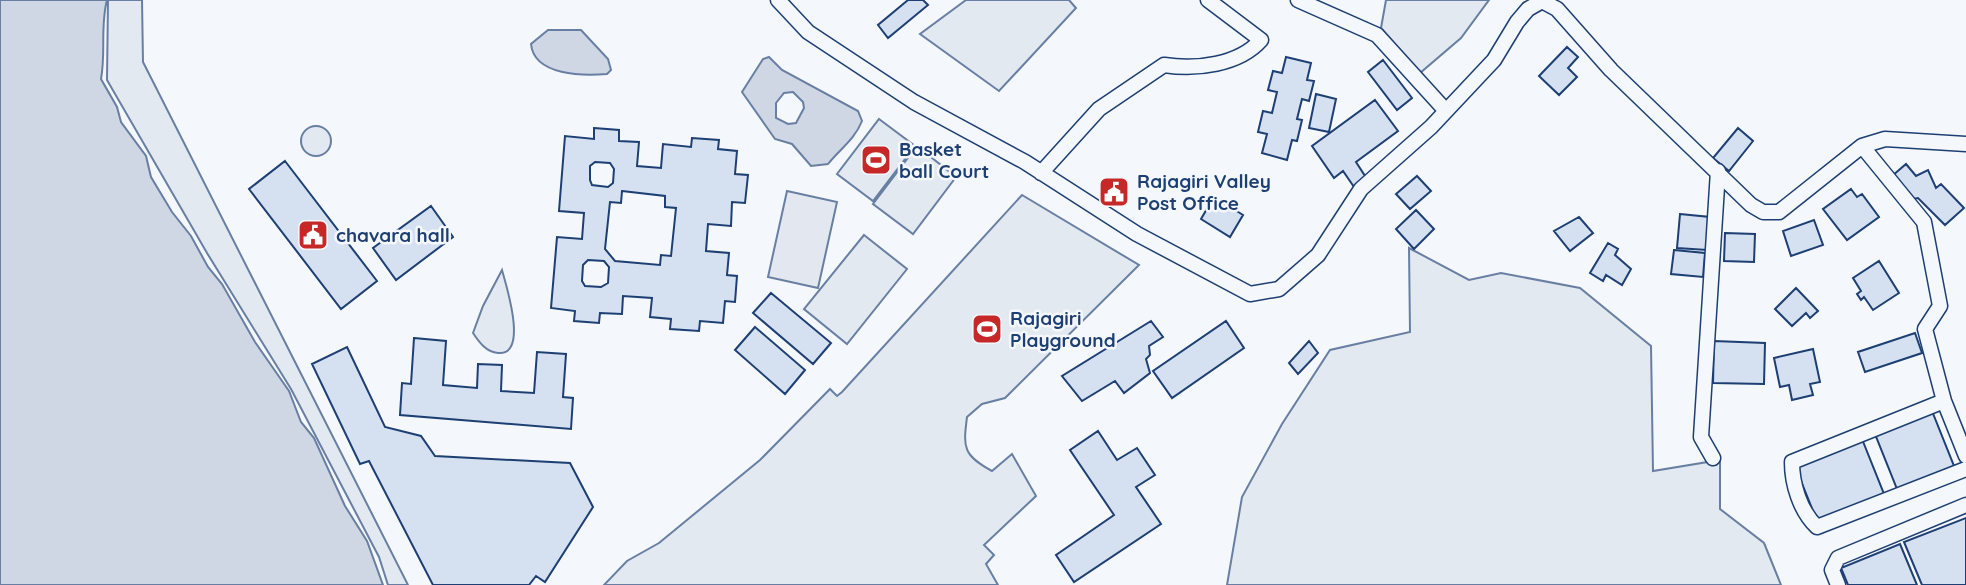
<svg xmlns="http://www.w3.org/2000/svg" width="1966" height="585" viewBox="0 0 1966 585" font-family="Quicksand,sans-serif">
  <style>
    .green { fill: #e3e9f0; stroke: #687fa3; stroke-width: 2 }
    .parking { fill: #e3e8f0; stroke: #687fa3; stroke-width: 2 }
    .water { fill: #cfd7e4; stroke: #687fa3; stroke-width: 2; fill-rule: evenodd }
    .building { fill: #d5e0f0; stroke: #1d3f73; stroke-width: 2; fill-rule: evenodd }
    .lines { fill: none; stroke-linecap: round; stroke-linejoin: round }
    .minor-casing { stroke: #1d3f73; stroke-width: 17 }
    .minor { stroke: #f4f7fb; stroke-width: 14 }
    .labels { text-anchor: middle; stroke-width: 5; stroke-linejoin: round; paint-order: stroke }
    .poi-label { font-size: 19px; font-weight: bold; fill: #1d3f73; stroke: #f4f7fb; text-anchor: start }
  </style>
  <rect width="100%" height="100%" fill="#f4f7fb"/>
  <!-- green -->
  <path class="green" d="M108,0H142L143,62L408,585H388L379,557L291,389L207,253L107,80Z
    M966,0H1069L1076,8L999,91L920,34Z
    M1386,0H1489L1461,38L1420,73L1381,28Z
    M879,119L915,146L873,201L837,174Z
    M301 141a15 15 0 1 1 30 0a15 15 0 1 1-30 0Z
    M917,146L956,177L913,234L873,204Z
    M1022,195L1139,265L1005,398L982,404L967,417C963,448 963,455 992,471L1012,454L1036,496L984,545L994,555L986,564L998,585H604L627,561L659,543L760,460L830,389L837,396L842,392Z
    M864,235L907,269L847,344L804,309Z
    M1409,248L1469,280L1501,273L1580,288L1651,346L1653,471L1720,460V509L1764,543L1781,585H1227L1242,497L1282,424L1330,350L1410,332Z
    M502,270C506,285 529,356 498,353C486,352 479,342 473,333L483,306Z"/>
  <!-- parking -->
  <path class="parking" d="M787,191L837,202L818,288L768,277Z"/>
  <!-- water -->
  <path class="water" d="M0,0H107C100,26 106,53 101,79L117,107L121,122L146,156L151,177L172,212L191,236L208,267L222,284L255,342L289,391L301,422L314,438L345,506L367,541L383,585H0Z
    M548,30H581L608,59L611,70L607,74C584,76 534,76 531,44Z
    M769,57L782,70L858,111L862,121C855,139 840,149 828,164L811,166L792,144L775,139L742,92L763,59ZM793,92L803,102L804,108L796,123L788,124L776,118V103L784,93Z"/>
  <!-- building -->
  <path class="building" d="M908,0H923L928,5L888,38L878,25Z
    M1567,47L1578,57L1568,68L1577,77L1559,95L1539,76Z
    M1286,57L1311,63L1307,80L1314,81L1309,101L1302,99L1297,119L1302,120L1297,141L1292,140L1287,160L1262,153L1267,134L1258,132L1263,111L1272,113L1277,92L1268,90L1273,71L1282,73Z
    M1383,60L1412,98L1397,110L1368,72Z
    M1316,94L1336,99L1329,132L1309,128Z
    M1375,100L1398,131L1356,162L1367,179L1354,187L1343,171L1334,178L1312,146Z
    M594,128L619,130V141L639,142L637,166L661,168L663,144L691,147L692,138L719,140L718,149L737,151L735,174L748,175L745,203L732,202L731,226L708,224L706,251L729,253L727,275L737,276L735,302L725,301L723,323L700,321L699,331L670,329L671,319L650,317L652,298L623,296L622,314L600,313L599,323L574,321L575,311L551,308L557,237L582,239L584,213L559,211L565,136L594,139ZM595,162L610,163L614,169L613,183L608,187L592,185L590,180V166ZM622,191L665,196V207L676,208L671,256L661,255L660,265L615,261L605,249L610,202L621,203ZM588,260L604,261L609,267L608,283L601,287L585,286L582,281L583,265Z
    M1738,128L1753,141L1729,171L1713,158Z
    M285,161L377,281L341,309L249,189Z
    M1906,164L1916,176L1928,170L1936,188L1941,184L1964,208L1945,225L1918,198L1913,199L1892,176Z
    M1417,176L1431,191L1410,209L1396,194Z
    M1851,189L1857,197L1862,194L1879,217L1847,240L1823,209Z
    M1214,197L1243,215L1230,237L1201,219Z
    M431,206L453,237L396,280L373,248Z
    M1416,210L1434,229L1414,249L1396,229Z
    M1680,214L1710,217L1707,250L1677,248Z
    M1579,217L1593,233L1570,251L1554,231Z
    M1814,220L1823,245L1791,256L1783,231Z
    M1725,233L1755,234L1754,262L1724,261Z
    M1608,243L1618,249L1615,255L1631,269L1622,285L1606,275L1603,281L1590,273Z
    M1674,250L1705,253L1703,277L1671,274Z
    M1879,261L1899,293L1873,310L1864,297L1861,300L1857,294L1861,291L1853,278Z
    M1796,288L1818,311L1810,318L1806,313L1792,326L1775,309Z
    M771,293L831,343L813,364L753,313Z
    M1151,321L1163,337L1149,346L1150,355L1146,359L1150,373L1124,393L1115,381L1082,401L1062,376Z
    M1226,321L1244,348L1172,398L1153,371Z
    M755,327L805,370L785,394L735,350Z
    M1915,333L1922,353L1865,372L1858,352Z
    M414,338L446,341L443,385L477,388L478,364L502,365L501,391L534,393L537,352L566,354L563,397L573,398L571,429L400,415L402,383L411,384Z
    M1309,341L1318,353L1298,374L1289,363Z
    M1714,341L1765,343L1764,384L1713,383Z
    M347,347L385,427L421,436L435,456L570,463L593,507L545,582L536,576L529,585H433L369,461L360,464L312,364Z
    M1813,349L1820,382L1810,384L1813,395L1792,400L1789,385L1780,387L1774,358Z
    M1932,411L1954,466L1897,489L1875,434Z
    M1098,431L1117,460L1137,448L1155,475L1136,487L1161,524L1074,582L1056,555L1114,515L1070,450Z
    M1862,439L1884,494L1817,521L1795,466Z
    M1966,518V585H1922L1904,542Z
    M1900,544L1917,585H1848L1841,568Z"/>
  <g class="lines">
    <!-- minor casing -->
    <g class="minor-casing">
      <path id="minor" d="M778,0L808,32L914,102L1025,162L1137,234L1250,294L1279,289L1318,255L1361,189L1431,127L1494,60L1517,22L1528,9L1542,1L1557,9L1611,70L1751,205L1763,212H1779L1862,146
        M1298,0L1377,35L1446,111
        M1966,144L1885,139L1862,146L1924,222L1940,306L1925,329L1944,401L1966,456
        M1041,173L1099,109L1164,65C1196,70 1239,65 1261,40L1208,0
        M1944,401L1792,462C1792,484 1800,511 1817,527L1966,469
        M1713,458L1701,437L1718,171
        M1838,585L1832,570L1838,558L1966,505"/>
    </g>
    <!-- minor -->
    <use href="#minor" class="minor"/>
  </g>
  <!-- icons -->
  <defs>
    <g id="stadium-square" transform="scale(1.575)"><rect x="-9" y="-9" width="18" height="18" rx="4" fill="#c62828" stroke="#f4f7fb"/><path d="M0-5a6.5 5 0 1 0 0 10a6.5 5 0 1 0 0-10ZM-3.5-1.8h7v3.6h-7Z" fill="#fff"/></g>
    <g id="civic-square" transform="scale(1.575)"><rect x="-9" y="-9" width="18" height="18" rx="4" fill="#c62828" stroke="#f4f7fb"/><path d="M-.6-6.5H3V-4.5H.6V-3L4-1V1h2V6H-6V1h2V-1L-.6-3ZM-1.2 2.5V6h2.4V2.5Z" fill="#fff"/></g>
  </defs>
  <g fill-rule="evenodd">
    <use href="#stadium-square" x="876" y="160"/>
    <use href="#civic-square" x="1114" y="192"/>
    <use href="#civic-square" x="313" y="235"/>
    <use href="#stadium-square" x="987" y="329"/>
  </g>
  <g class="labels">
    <!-- poi labels -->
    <g class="poi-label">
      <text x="899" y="156">Basket<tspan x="899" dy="22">ball Court</tspan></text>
      <text x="1137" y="188">Rajagiri Valley<tspan x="1137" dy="22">Post Office</tspan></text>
      <text x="336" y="242">chavara hall</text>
      <text x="1010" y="325">Rajagiri<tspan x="1010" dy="22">Playground</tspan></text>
    </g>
  </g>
</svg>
